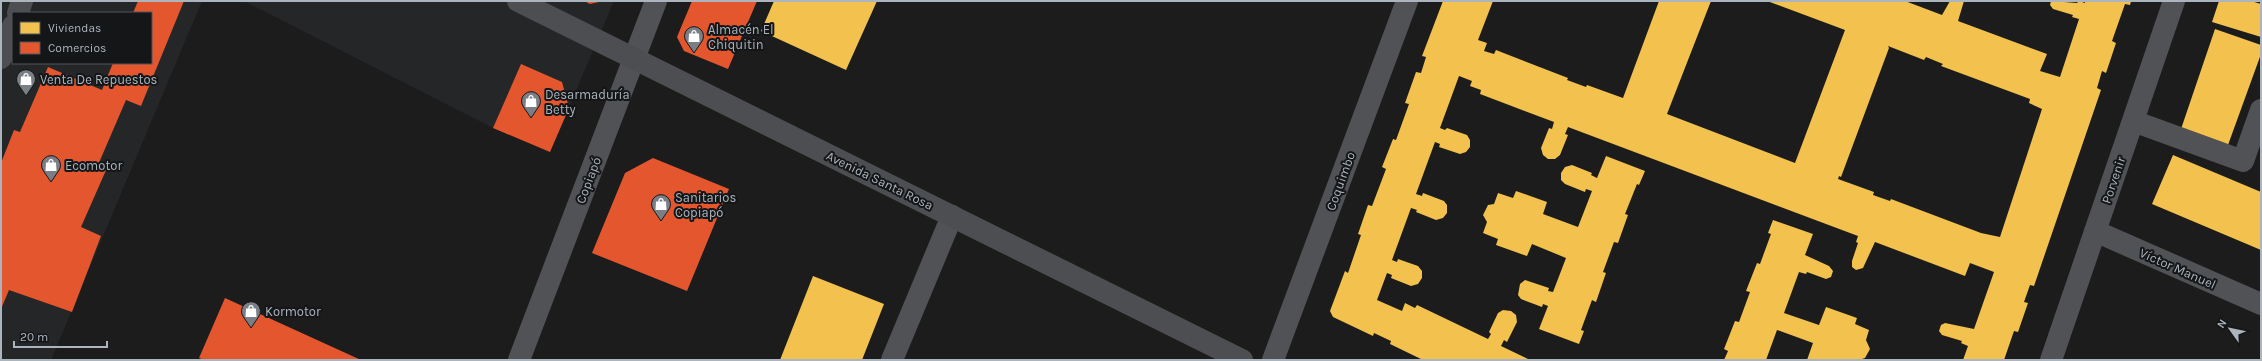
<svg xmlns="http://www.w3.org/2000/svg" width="2262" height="361" viewBox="0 0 2262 361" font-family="Karla,sans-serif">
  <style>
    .built { fill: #252628; fill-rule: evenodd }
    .homes { fill: #f2c14e; fill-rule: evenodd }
    .shops { fill: #e4572e }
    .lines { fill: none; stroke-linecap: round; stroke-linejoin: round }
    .minor { stroke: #505255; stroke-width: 22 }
    .major { stroke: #4d4e51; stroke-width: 22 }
    .labels { text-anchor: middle; stroke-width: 4; stroke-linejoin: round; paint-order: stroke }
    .poi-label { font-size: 13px; fill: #acb4be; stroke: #151618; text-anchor: start }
    .street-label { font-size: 13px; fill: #acb4be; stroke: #151618 }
  </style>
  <rect width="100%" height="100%" fill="#1c1c1c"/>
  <!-- built -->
  <path class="built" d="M1,1H202L51,360H1ZM13,13H151V63H13Z
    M244,1H614L550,152L493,128Z"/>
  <!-- homes -->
  <path class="homes" d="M774,1H877L846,70L761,31Z
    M1443,1H1493L1478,40L1487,43L1484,51L1494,54L1496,50L1568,78L1567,80L1586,87L1587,85L1623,98L1659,1H1711L1667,114L1795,163L1845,30L1767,1H1905L1942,15L1950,1H1964L1958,21L2047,54L2040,71L2060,77L2079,19L2072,17L2073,15L2053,9L2050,5L2051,1L2077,3L2079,1L2085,3V1H2131L2130,5L2125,4L2112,41L2116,43L2106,73L2102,71L2097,88L2101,90L2034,286L2030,285L2024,302L2028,303L2018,332L2014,331L2004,360H1963L1968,346L1961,343L1962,341L1942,335L1939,331L1941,325L1945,323L1974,329L1994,272L1970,263L1965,276L1875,242L1863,268L1856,270L1852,267V261L1858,243L1856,242L1858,236L1568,127L1565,134L1568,135L1560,155L1555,159H1548L1543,155L1541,148L1549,128L1552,129L1554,122L1480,94L1481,90L1470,86L1472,81L1459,76L1440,128L1445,130L1447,128L1467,135L1470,140V147L1466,152L1460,154L1439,147L1440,144L1435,142L1416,194L1422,196L1423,193L1444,201L1447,205V213L1443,218L1436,220L1416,212L1417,210L1411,208L1392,260L1397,262L1398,259L1418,266L1422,271V278L1418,284L1411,286L1391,278L1392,275L1387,273L1377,300L1402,311L1405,303L1415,308L1417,305L1488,339L1491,334L1489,332L1498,313L1503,310L1511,311L1516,315L1517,322L1507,342L1504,340L1501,346L1530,360H1423L1390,344L1391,341L1374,333L1373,336L1333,317L1330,311L1345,271L1348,273L1361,235L1358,234L1368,205L1372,206L1386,169L1382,167L1393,139L1396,140L1409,104L1405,103L1416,72L1421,73L1426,57L1422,56ZM1888,46L1924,60L1926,57L1943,64L1941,66L2030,99L2029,103L2042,109L2000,237L1981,233L1891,199L1890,201L1873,195L1874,192L1838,179L1839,176L1841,177L1889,48Z
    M2219,1H2251L2261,4V37L2212,22Z
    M2215,29L2261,45V54L2228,145L2181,129Z
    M2173,155L2261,192V250L2152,204Z
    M1606,156L1645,171L1639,185L1637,184L1625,214L1628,215L1618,243L1614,242L1603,272L1606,273L1596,302L1592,300L1581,330L1584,331L1579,344L1539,329L1548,306L1543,304L1542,307L1521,299L1518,295L1520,284L1525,280L1549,288L1548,291L1553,292L1566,258L1532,244L1527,256L1496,245L1498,239L1483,233L1487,222L1483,215L1488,205L1494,204L1498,193L1513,198L1516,191L1547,202L1543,214L1578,227L1592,191L1586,189L1585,192L1565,184L1561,180V173L1565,167L1572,165L1592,173L1591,175L1597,178Z
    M1773,220L1813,234L1805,255L1829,266L1833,271L1831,277L1826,279L1807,272L1806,274L1799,272L1784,313L1819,325L1826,307L1857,318L1855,324L1869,330L1866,340L1870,349L1865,358L1859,360H1807L1813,343L1777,330L1766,360H1724L1728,351L1724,349L1735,321L1739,322L1750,292L1746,291L1757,263L1760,264L1771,234L1768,233Z
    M813,276L884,304L862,360H780Z"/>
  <!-- shops -->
  <path class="shops" d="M138,1H184L141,106L126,100L98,165L107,168L81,227L101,236L72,312L9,290L1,309V163L14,130L20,132L48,67L102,90L113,63H151V13H133Z
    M584,1H599V2L590,4Z
    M692,1H757L728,69L684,51L677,37Z
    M521,64L562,82L569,108L550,152L493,128Z
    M653,158L729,189L687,291L592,253L625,173Z
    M225,298L361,360H204L199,358Z"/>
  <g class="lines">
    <!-- minor -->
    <path class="minor" d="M2133,121L2243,161L2261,110
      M2095,231L2261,304
      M519,360L656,1
      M892,360L952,216
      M1273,360L1407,1
      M2051,360L2174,1"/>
    <!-- major -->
    <path class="major" d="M518,1L1242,360
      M18,13L22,1
      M1,58L13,26"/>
  </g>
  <!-- icons -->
  <defs>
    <g id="shop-pin" transform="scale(1)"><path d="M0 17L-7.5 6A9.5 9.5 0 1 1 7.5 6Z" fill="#7a7f85" stroke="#151618"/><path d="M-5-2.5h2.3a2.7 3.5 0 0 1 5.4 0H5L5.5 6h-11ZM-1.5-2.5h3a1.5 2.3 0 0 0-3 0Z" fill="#fff"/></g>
  </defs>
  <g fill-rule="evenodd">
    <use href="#shop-pin" x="694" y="36"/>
    <use href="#shop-pin" x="26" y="79"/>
    <use href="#shop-pin" x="531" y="101"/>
    <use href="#shop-pin" x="51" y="165"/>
    <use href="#shop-pin" x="661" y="204"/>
    <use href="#shop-pin" x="251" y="311"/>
  </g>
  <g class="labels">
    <!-- poi labels -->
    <g class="poi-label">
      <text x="708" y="34">Almacén El<tspan x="708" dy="15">Chiquitin</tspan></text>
      <text x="40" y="84">Venta De Repuestos</text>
      <text x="545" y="99">Desarmaduría<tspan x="545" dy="15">Betty</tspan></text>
      <text x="65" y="170">Ecomotor</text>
      <text x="675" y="202">Sanitarios<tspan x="675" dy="15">Copiapó</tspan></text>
      <text x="265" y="316">Kormotor</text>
    </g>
    <!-- street labels -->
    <g class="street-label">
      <text transform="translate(588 180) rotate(-69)" y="5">Copiapó</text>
      <text transform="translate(880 180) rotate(26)" y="5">Avenida Santa Rosa</text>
      <text transform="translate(2113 180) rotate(-71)" y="5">Porvenir</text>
      <text transform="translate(1340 181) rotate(-70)" y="5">Coquimbo</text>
      <text transform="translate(2178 268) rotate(24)" y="5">Víctor Manuel</text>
    </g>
  </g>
  <!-- border -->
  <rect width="2262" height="361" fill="none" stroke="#acb4be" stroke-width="4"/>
  <!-- legend -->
  <rect x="12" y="12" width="140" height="52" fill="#151618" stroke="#51555a"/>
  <rect x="20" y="22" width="20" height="12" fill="#f2c14e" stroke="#51555a"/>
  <text x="48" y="32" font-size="12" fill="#acb4be">Viviendas</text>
  <rect x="20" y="42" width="20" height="12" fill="#e4572e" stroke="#51555a"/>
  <text x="48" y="52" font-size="12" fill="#acb4be">Comercios</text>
  <!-- north arrow -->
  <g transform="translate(2230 329) rotate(303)" stroke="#151618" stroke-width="3" paint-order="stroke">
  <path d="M0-3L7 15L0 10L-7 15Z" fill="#acb4be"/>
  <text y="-6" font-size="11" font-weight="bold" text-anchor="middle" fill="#acb4be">N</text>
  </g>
  <!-- scale -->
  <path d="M14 341v6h93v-6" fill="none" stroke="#acb4be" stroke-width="2"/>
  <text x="20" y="341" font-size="12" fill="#acb4be" stroke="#151618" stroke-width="3" paint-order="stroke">20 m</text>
</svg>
